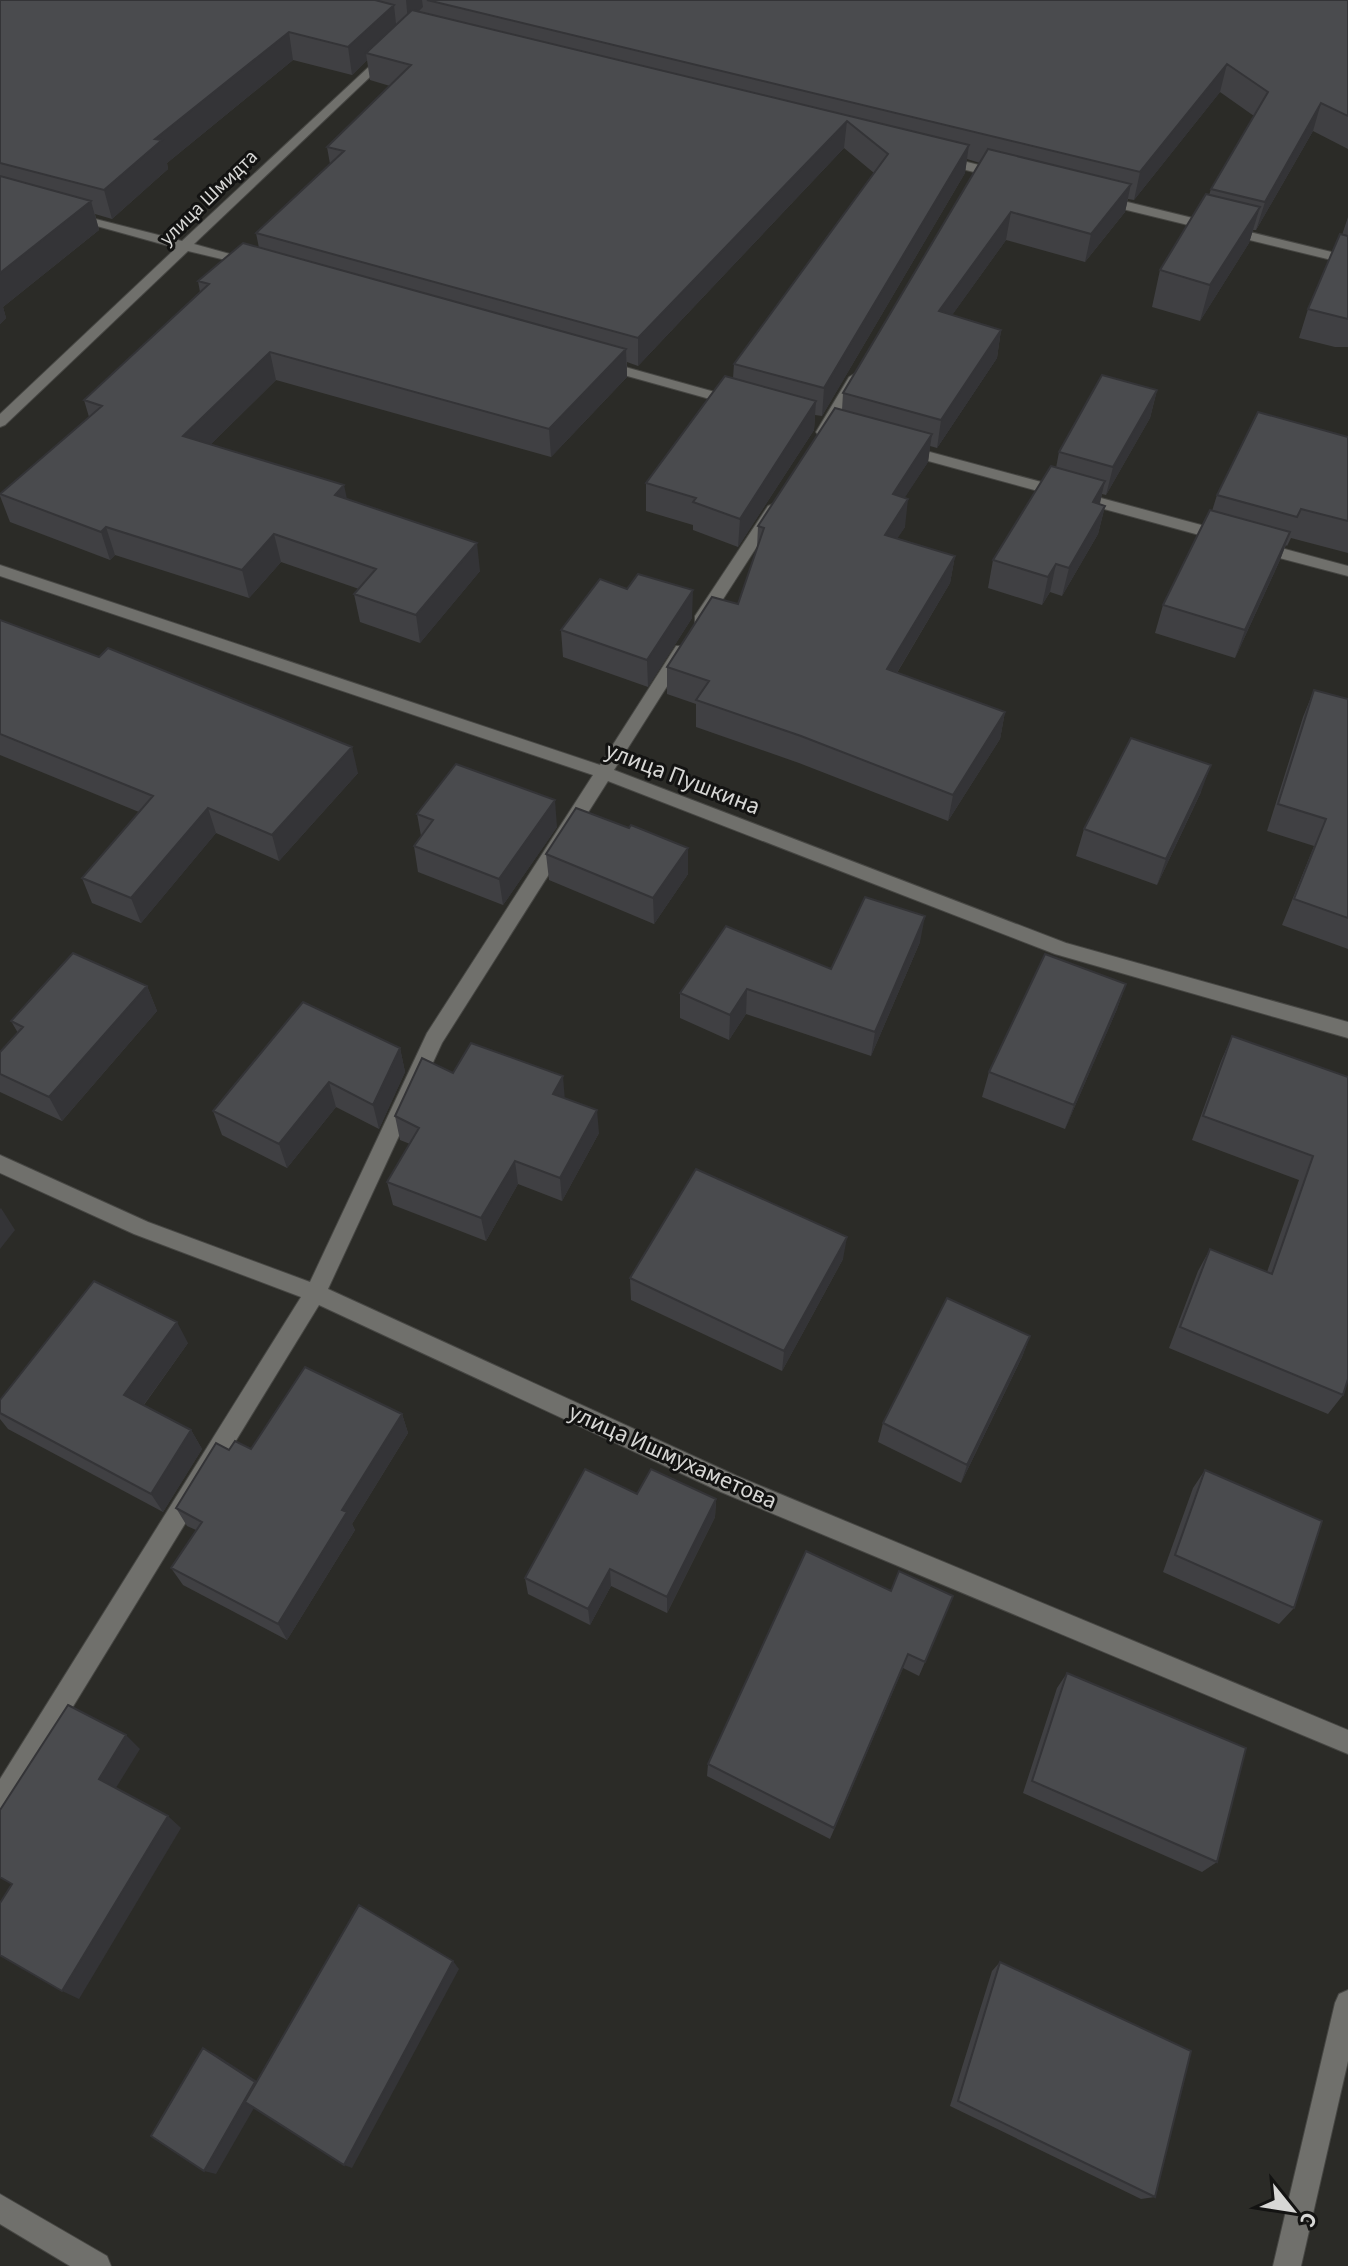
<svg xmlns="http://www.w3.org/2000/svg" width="1348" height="2266" viewBox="0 0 1348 2266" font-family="'Source Sans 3',sans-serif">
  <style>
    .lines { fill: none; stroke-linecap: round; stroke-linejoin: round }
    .minor-casing { stroke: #464643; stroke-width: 2 }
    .minor { fill: #70706c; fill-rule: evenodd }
    .wall { fill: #404043 }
    .shaded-wall { fill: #343437 }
    .building { fill: #4a4b4e; stroke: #343437; stroke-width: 2 }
    .labels { text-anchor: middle; stroke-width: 6; stroke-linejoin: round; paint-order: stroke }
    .far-street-label { font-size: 20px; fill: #d7d7d5; stroke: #131312 }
    .street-label { font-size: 24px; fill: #d7d7d5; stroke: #131312 }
  </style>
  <rect width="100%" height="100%" fill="#2b2b27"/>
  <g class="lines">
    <!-- minor casing -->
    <g class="minor-casing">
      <path id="minor" d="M388,49L394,53L392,56L194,244L255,261V267L188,251L5,425L0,427V414L176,248L68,218V212L182,241Z
        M939,155L1007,172L1008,175L1002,179L934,162L933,159Z
        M1103,196L1348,256V264L1098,203V197Z
        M600,360L740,399L742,402L735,406L595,367V361Z
        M856,373L863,377L830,432L828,435H818L816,432L849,377Z
        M904,445L1231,533L1233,537L1225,542L899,453L897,450Z
        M773,504L781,509L707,624H695V616L768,506Z
        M1259,542L1348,566V576L1253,551L1251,547Z
        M0,565L600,765L676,646H688L690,650L614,770L1066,943L1348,1022V1038L1055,954L608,781L442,1043L328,1289L737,1476L1348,1730V1754L721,1492L319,1305L9,1811L0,1814V1779L301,1297L134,1234L0,1173V1155L148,1222L310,1282L427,1033L593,775L0,576Z
        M1348,1990V2061L1301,2266H1273L1335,2003L1339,1994Z
        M0,2194L107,2256L111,2266H70L0,2224Z"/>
    </g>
    <!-- minor -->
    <use href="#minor" class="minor"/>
  </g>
  <!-- wall -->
  <path class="wall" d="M0,0H1348V149L1313,131L1256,230H1253L1249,243L1200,321L1152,307L1160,270L1209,195L1211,189L1254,116L1220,92L1134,200L1128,199L1125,212L1085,262L1006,240L952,315L1001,330L997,358L937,448L930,446L928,462L904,498L905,527L897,538L955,556L950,583L897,673L1005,712L1000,739L948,821L799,763L696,727V704L667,694V667L738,604L757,548L758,526L842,410L843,393L980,163L967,159L965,173L822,416L815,415L814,430L738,547L693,530V525L646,511V483L733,378L734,364L874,173L844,148L638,366L627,362V377L551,457L276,380L211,444L347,499L480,571L420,643L360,622L354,594L359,589L281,562L249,598L115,555L110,560L10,522L0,496V494L89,417L84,400L200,292L198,281L259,248L256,233L330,164L327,147L390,86L370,80L367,60L352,75L293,60L167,163L168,169L112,219L95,214L99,230L3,307L6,318L0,324Z
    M1348,217V347H1335L1299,338L1308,309L1342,235Z
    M1157,390L1150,418L1106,495L1102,494L1100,504L1105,506L1098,534L1062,596L1050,592L1042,605L988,588L993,560L1056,468L1059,452Z
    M1348,437V553L1291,538L1287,546L1286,545L1280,560L1235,658L1155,633L1163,605L1212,511L1217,495Z
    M692,618L648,687L563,657L561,630Z
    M0,620L358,773L279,861L216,833L141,923L92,903L82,878L139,812L0,755Z
    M1314,690L1348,699V949L1282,925L1314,846L1267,831L1303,717Z
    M1201,792L1157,885L1076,856L1084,829Z
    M417,814L557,827L503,905L418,872L414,846L421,836Z
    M629,828L688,874L654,924L549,880L546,854Z
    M920,942L871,1056L746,1014L729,1040L680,1018V993L831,969Z
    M1126,984L1117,1009L1065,1129L982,1097L989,1072Z
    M147,986L157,1011L62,1121L0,1092V1052L18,1033L11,1021Z
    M1232,1036L1348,1077L1343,1395L1328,1414L1169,1348L1198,1271L1210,1249L1267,1272L1299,1180L1192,1140L1221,1061Z
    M400,1048L405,1072L379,1129L336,1107L287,1168L222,1135L213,1111Z
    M453,1073L565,1098L599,1133L562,1201L518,1184L486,1241L393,1205L387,1182L410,1144L400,1140L395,1116Z
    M843,1259L782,1371L631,1300L630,1278Z
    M1030,1336L1022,1357L961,1483L878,1442L883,1423Z
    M188,1343L144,1405L191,1430L202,1449L163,1512L8,1429L0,1419V1400Z
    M402,1414L408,1433L352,1524L355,1530L287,1640L183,1585L171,1568L196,1530L187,1526L176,1508L229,1450L251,1449Z
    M1205,1470L1294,1608L1279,1624L1163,1572L1193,1488Z
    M637,1494L716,1499L715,1517L667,1613L611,1586L590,1625L528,1594L525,1578Z
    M953,1596L919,1676L903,1668L830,1839L707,1776L708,1764Z
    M1067,1673L1217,1862L1202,1872L1023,1793L1057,1688Z
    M1000,1962L1155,2197L1141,2199L950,2106L992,1971Z"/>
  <!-- shaded-wall -->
  <path class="shaded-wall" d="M406,0H422L423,7L408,22Z
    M394,5L397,33L366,53L367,60L352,75L348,47Z
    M289,32L293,60L167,163L168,169L112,219L104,190L155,139Z
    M1227,64L1220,92L1134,200L1140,172Z
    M1321,103L1313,131L1256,230L1265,202Z
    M847,121L844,148L638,366V338Z
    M969,145L965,173L822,416L824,388Z
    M1131,184L1125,212L1085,262L1091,234Z
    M91,201L99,230L3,307L6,318L0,324V273Z
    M1260,207L1249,243L1200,321L1210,285Z
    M1011,212L1006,240L935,339L939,311Z
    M1001,330L997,358L937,448L941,420Z
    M626,349L627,377L551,457L549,429Z
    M270,352L276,380L191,464L183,436Z
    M1157,390L1150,418L1106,495L1113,467Z
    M816,401L814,430L738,547L740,519Z
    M932,434L928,462L889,522L893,494Z
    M1105,481L1098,510L1093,502Z
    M344,485L350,513L335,495Z
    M908,499L905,527L882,562L885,535Z
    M1105,506L1098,534L1062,596L1069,568Z
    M106,527L115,555L110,560L101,532Z
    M1290,532L1280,560L1235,658L1245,630Z
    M274,534L281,562L249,598L242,570Z
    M477,543L480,571L420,643L416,615Z
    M955,556L950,583L883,696L887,669Z
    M1056,564L1050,592L1042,605L1048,577Z
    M693,590L692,618L648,687L647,660Z
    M1005,712L1000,739L948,821L953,795Z
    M352,747L358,773L279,861L272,835Z
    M1211,765L1201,792L1157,885L1166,859Z
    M555,800L557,827L503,905L499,879Z
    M208,808L216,833L141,923L131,898Z
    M688,848V874L654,924L653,898Z
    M925,916L920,942L871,1056L875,1032Z
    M1126,984L1117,1009L1065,1129L1074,1105Z
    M147,986L157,1011L62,1121L49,1097Z
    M747,989L746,1014L729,1040L730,1015Z
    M400,1048L405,1072L379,1129L373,1105Z
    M563,1076L565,1101L553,1094Z
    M329,1082L336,1107L287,1168L279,1144Z
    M597,1110L599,1133L562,1201L560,1178Z
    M515,1161L518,1184L486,1241L481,1218Z
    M1,1208L15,1230L0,1249V1209Z
    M847,1237L843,1259L782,1371L784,1351Z
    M177,1322L188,1343L137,1414L124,1395Z
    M1030,1336L1022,1357L961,1483L967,1465Z
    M402,1414L408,1433L352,1524L355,1530L287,1640L278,1624L342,1510Z
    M191,1430L202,1449L163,1512L151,1494Z
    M716,1499L715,1517L667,1613V1597Z
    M610,1569L611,1586L590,1625L588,1609Z
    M126,1735L140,1749L114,1791L99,1779Z
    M168,1816L181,1828L79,1999L62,1991Z
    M453,1961L459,1969L352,2168L344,2165Z
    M203,2048L215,2054L266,2087L216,2174L204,2171Z"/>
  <!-- building -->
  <path class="building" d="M0,0H375L394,5L348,47L289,32L155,139L162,140L104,190L0,163Z
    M427,0H1348V116L1321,103L1265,202L1211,189L1268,92L1227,64L1140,172Z
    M412,10L969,145L824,388L734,364L888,154L847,121L638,338L256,233L344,151L327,147L411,65L366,53Z
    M988,149L1131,184L1091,234L1011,212L939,311L1001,330L941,420L843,393Z
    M0,176L91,201L0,273Z
    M1206,194L1260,207L1210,285L1160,270Z
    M1340,234L1348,236V319L1308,309Z
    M243,243L626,349L549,429L270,352L183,436L344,485L335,495L477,543L416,615L354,594L376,569L274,534L242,570L106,527L101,532L0,494L102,406L84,400L209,284L198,281Z
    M1102,375L1157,390L1113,467L1059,452Z
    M725,376L816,401L740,519L693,502L696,498L646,483Z
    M835,408L932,434L893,494L908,499L885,535L955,556L887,669L1005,712L953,795L801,736L696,700L709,681L667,667L712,597L738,604L764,528L758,526Z
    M1258,412L1348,437V521L1301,509L1297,517L1217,495Z
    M1051,466L1105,481L1093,502L1105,506L1069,568L1056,564L1048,577L993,560Z
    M1210,510L1290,532L1245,630L1163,605Z
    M638,574L693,590L647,660L561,630L600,579L627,589Z
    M0,620L99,657L108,648L352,747L272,835L208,808L131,898L82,878L153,796L0,734Z
    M1314,690L1348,699V918L1294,899L1326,819L1278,804Z
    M1131,738L1211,765L1166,859L1084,829Z
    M456,764L555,800L499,879L414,846L433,820L417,814Z
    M576,808L629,828L631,825L688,848L653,898L546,854Z
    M865,897L925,916L875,1032L747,989L730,1015L680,993L726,926L831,969Z
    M73,953L147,986L49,1097L0,1074V1052L23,1027L11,1021Z
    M1045,954L1126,984L1074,1105L989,1072Z
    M303,1002L400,1048L373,1105L329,1082L279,1144L213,1111Z
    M1232,1036L1348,1077V1379L1343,1395L1180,1327L1210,1249L1272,1274L1313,1156L1203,1116Z
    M471,1043L563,1076L553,1094L597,1110L560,1178L515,1161L481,1218L387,1182L419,1128L395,1116L422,1058L453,1073Z
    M696,1169L847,1237L784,1351L630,1278Z
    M94,1281L177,1322L124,1395L191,1430L151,1494L0,1413V1400Z
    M947,1298L1030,1336L967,1465L883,1423Z
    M305,1367L402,1414L342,1510L347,1512L278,1624L171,1568L202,1522L176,1508L216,1443L229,1450L235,1441L251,1449Z
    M585,1469L637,1494L651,1469L716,1499L667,1597L610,1569L588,1609L525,1578Z
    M1205,1470L1322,1521L1294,1608L1175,1555Z
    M806,1551L891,1591L899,1571L953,1596L925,1662L908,1654L834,1828L708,1764Z
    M1067,1673L1246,1748L1217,1862L1032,1781Z
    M68,1705L126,1735L99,1779L168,1816L62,1991L0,1955V1903L12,1884L0,1877V1810Z
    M359,1905L453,1961L344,2165L245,2102Z
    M1000,1962L1191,2051L1155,2197L958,2101Z
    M203,2048L255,2082L204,2171L151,2136Z"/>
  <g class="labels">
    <!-- far-street labels -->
    <g class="far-street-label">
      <text transform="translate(208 197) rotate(-44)" y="7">улица Шмидта</text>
    </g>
    <!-- street labels -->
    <g class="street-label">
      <text transform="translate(683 778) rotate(21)" y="8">улица Пушкина</text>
      <text transform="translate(673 1456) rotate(24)" y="8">улица Ишмухаметова</text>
    </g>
  </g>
  <!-- north arrow -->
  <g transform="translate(1292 2210) rotate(120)" stroke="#131312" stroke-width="6" paint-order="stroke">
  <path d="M0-6L14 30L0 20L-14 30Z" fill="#d7d7d5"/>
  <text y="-12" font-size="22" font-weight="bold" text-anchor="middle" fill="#d7d7d5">С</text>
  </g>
</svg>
